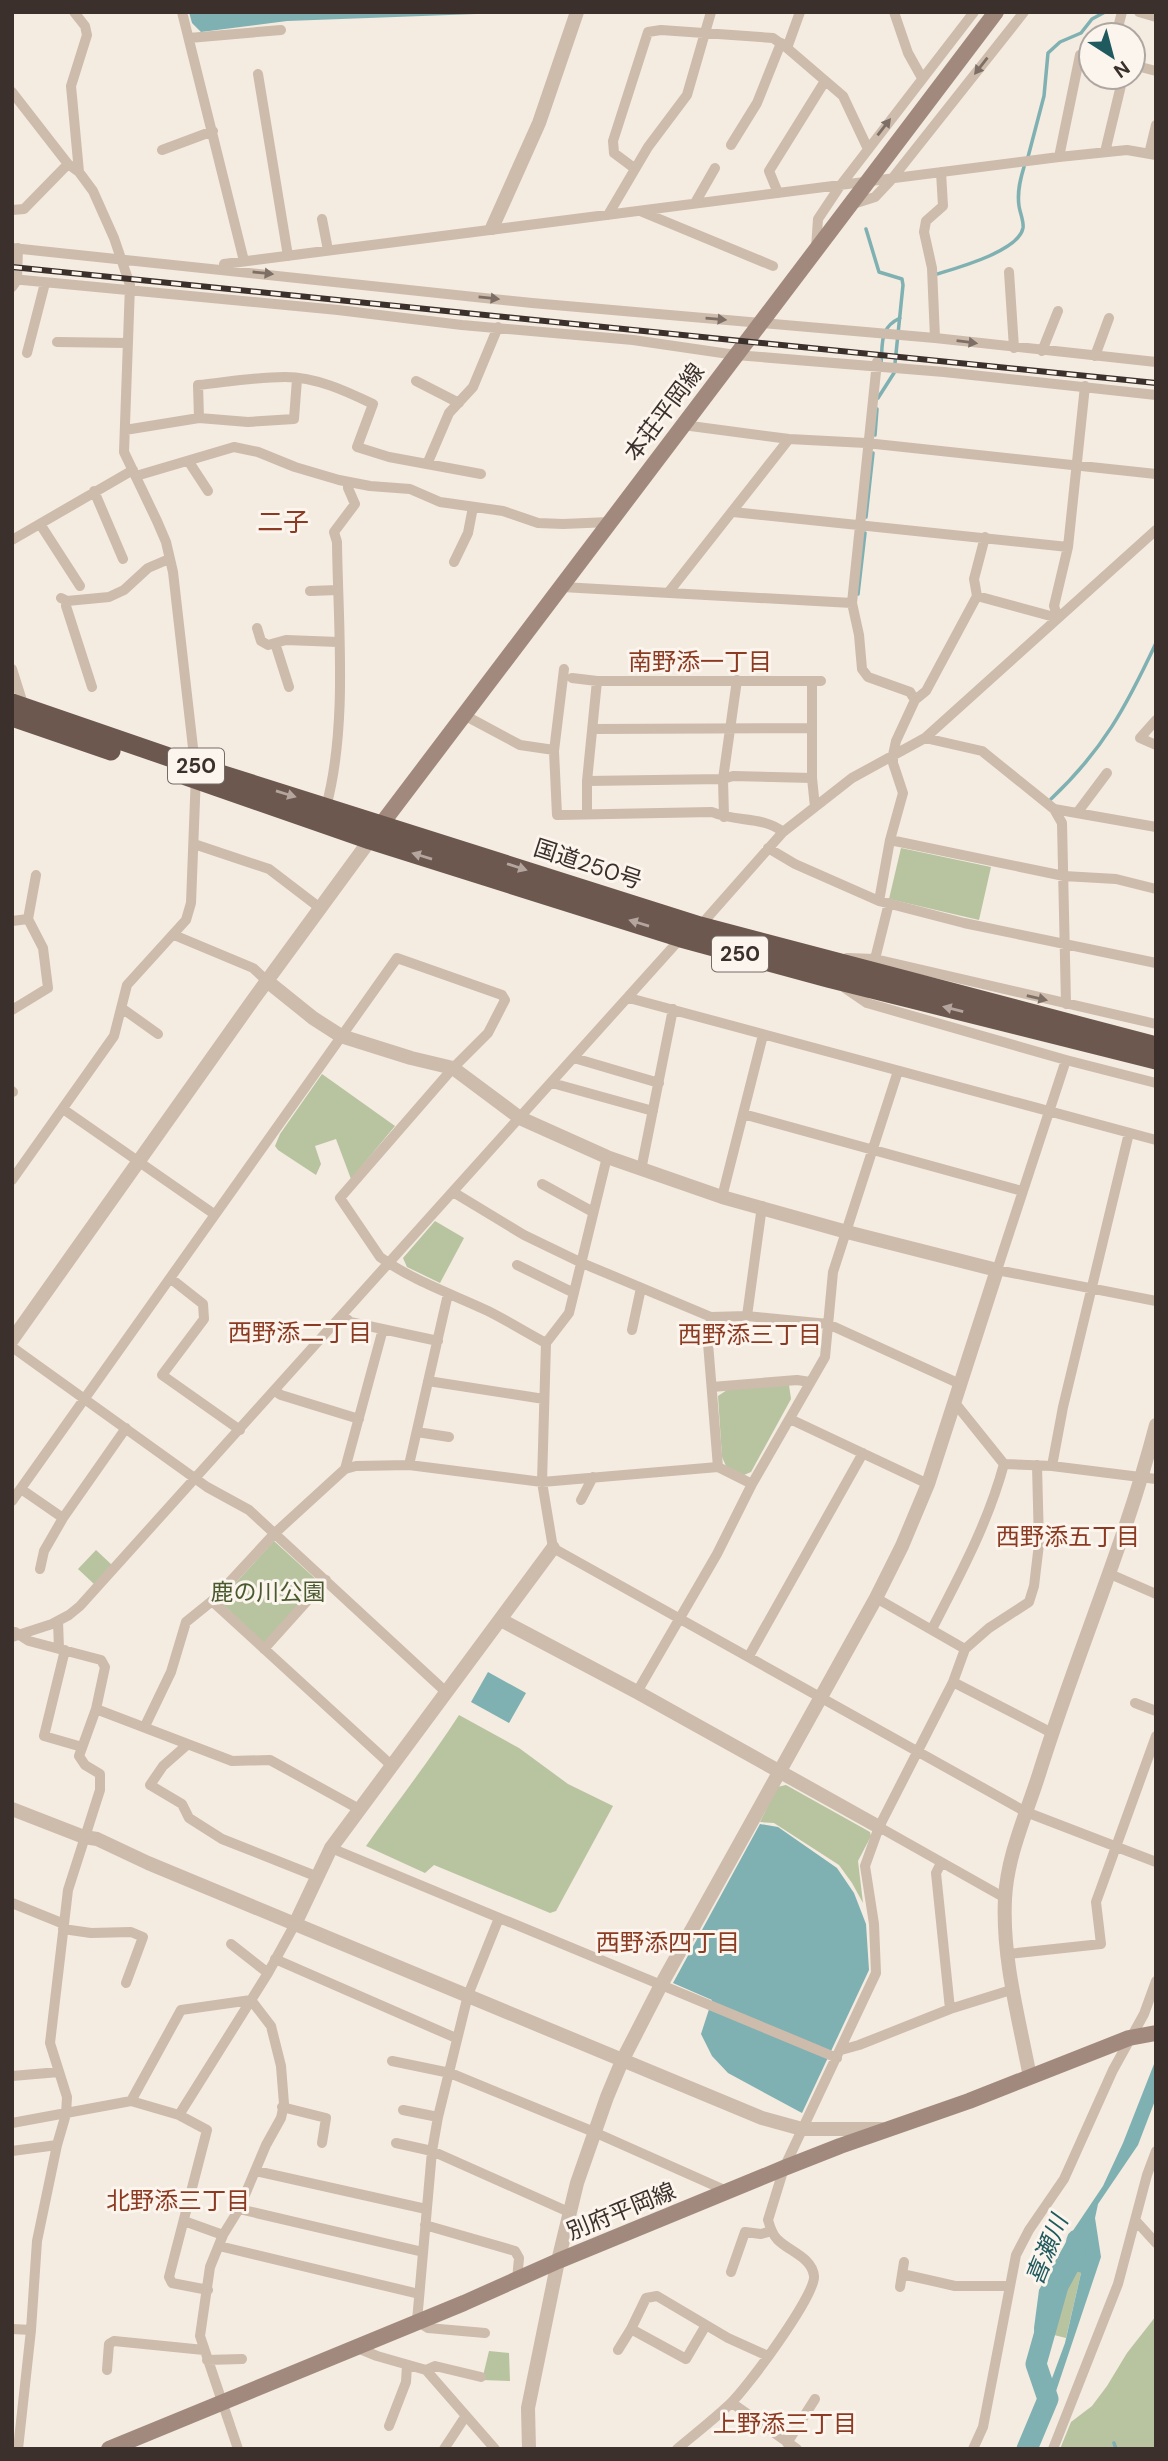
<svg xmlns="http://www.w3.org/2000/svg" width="1168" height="2461" viewBox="0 0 1168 2461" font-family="'DM Sans','Noto Sans JP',sans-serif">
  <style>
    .green { fill: #b8c4a0 }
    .water { fill: #7fb0b2 }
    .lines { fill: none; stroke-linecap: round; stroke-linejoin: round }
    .stream { stroke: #7fb0b2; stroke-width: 3.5 }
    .river { stroke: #7fb0b2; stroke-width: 21 }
    .minor { stroke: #cdbbac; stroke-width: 10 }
    .tertiary { stroke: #cdbbac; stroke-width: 14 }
    .secondary { stroke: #a18a7d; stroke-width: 16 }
    .trunk { stroke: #6c584f; stroke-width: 19 }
    .rail-casing { stroke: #3b302b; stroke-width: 6 }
    .rail { stroke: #fbf5ee; stroke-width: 3.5; stroke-dasharray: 10; stroke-linecap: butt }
    .oneway { fill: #7d6f65 }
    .oneway2 { fill: #b4a69e }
    .labels { text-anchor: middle; stroke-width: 6; stroke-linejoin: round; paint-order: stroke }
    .shield { fill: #fbf5ee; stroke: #756b66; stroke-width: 2 }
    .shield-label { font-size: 21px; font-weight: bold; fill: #3b302b }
    .street-label { font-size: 23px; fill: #3b302b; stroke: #fbf5ee }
    .park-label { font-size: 23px; fill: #4a5a2e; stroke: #fbf5ee }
    .neighbourhood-label { font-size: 24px; fill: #8c3b22; stroke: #fbf5ee }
    .water-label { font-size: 24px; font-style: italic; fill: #1f5a5e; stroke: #fbf5ee }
    .quarter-label { font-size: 26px; fill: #8c3b22; stroke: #fbf5ee }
  </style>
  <rect width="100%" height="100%" fill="#f4ebe1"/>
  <!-- green -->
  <path class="green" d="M901,848L991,867L979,920L889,899Z
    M322,1074L395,1126L351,1179L336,1139L315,1146L321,1164L316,1175L278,1150L275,1146L280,1134Z
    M435,1221L464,1238L440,1283L407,1267L403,1258Z
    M789,1385L791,1399L751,1472L744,1475L726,1466L722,1457L718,1396L727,1390Z
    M274,1541L319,1582L264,1643L219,1601Z
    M96,1550L112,1565L94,1584L78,1569Z
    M459,1715L519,1748L568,1784L613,1806L556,1911L550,1913L434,1865L425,1873L366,1846C397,1802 430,1760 459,1715Z
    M786,1785L870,1832L871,1836L858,1861L863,1903L852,1883L839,1865L774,1823L760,1822L777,1787Z
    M1067,2267L1081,2273L1066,2338L1046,2333L1048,2298Z
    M1156,2316V2449H1060L1071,2422L1092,2406L1107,2386L1127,2353Z
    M489,2351L509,2353L510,2381L482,2380Z"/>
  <!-- water -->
  <path class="water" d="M189,12H533L287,21L201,32L192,23Z
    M488,1672L526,1693L509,1723L471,1702Z
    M760,1824L778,1827L837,1868L854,1893L866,1924L869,1970L802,2113L728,2073L712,2056L701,2034L712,2000L673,1983Z
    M1156,2059V2098L1138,2145L1098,2204L1095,2218L1101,2257L1045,2424L1030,2449H1026L1065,2343L1081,2273L1067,2268L1048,2298L1046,2333L1036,2364L1034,2328L1039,2290L1070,2235L1103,2186L1123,2143Z"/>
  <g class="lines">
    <!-- stream -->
    <path class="stream" d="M1028,157L1044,96L1048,53L1060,42L1081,33L1092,19L1105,12
      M866,229L879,272L902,279L903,285L894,373L878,398
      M937,274C957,268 1019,251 1023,228C1024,221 1020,213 1019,206C1017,192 1020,180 1024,167
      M881,363C883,343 879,328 900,318
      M875,435L877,409
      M866,517L873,453
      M858,594L865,533
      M1051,799C1103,750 1126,707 1156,643
      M1114,2443L1116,2449"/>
    <!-- river -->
    <path class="river" d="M1027,2449L1048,2399L1036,2364L1058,2286L1074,2256L1077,2240"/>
    <!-- minor -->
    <path class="minor" d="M74,12L85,26L87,35L71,86L79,172
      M182,12L244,261
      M800,12L787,48L843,96L868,149
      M894,12L908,53L922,78
      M1139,12L1156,17
      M1116,35L1122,12
      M189,38L281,30
      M1133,65L1156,71
      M258,74L288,256
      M12,92L68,164L79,172L93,191L114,238L130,285L124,452L157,521L166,542L173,572L196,774L191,903L186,920L127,985L114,1036L12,1180
      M731,145L757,103L781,43
      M162,150L213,131
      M1105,152L1123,77
      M1149,154L1156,125
      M1059,157L1080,55L1091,57
      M634,168L614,153L613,141L648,32L661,30L773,38L787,48
      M778,193L769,171L825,81
      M695,203L715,168
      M850,205L875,197L891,180L1024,12
      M12,210L24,209L68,164
      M640,211L773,266
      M608,215L648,147L687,95L711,12
      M322,219L328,250
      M12,248L532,303L935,338L1156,362
      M816,248L818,219L840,186L974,12
      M224,264L1059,157L1127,150L1156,155
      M1009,272L1014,348
      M12,279L338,310L462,325L633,340L736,355L944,372L1156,395
      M12,287L17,280L18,248
      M935,338L932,268L924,232L926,221L943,206L941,172
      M57,342L128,343
      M1042,351L1058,311
      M27,353L45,283
      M1095,356L1109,318
      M877,362L852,603L859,635L862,669L868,677L910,692L915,700L896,741L893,755V763L903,793L890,840
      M416,381L459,403
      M199,418L198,385C227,382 256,377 285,377C316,377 346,391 373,404L357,447L389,457L481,474
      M683,425L789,439L866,443L1156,474
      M125,430L199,418L248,422L294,419L297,379
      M189,462L208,491
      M428,462L449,413L473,387L498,327
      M136,476L234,447L258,452L295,467L339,480L370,486L410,489L440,502L503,511L538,523L563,524L610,522
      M94,491L123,559
      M733,512L1068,547
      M40,524L80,586
      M12,540L133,470
      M454,562L468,533L473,507
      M562,587L852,603
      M310,591L338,590
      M668,593L789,439
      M977,596L1058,618L1054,606L1068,547L1085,386
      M61,598L67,601L109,597L124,590L148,568L169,559
      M67,601L66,606L92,687
      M257,628L261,641L268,645L286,640L338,642
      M275,643L289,687
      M12,669L24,707
      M564,669L554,751L557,815L712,812C734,822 764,816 783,832
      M572,678L597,681H821
      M812,681V778L815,807
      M915,700L926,691L977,596L974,579L985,537
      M464,715L520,745L554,750
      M1156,720L1140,738L1156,745
      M594,729L812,728
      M925,738L982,751L1054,809L1062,823L1066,1004
      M587,781L723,779L733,776L812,778
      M326,807C348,726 338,626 337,542L334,532L355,504L348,488V482
      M1054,809L1156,827
      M1077,813L1107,773
      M587,814V781L597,681
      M724,817L723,779L737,680
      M194,844L269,869L320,908
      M768,848L795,864L879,901L964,923L1156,963
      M879,901L890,840L1064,876L1116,879L1156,889
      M12,921L28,919
      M700,926L783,832L852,778L925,738L1156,530
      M174,935L253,968L267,981
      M847,958L875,959L1156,1024
      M875,959L889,903
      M845,988L867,1003L1066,1060L1156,1083
      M629,998L1156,1140
      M123,1009L158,1034
      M12,1010L48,988L43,948L28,919L36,875
      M574,1058L659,1083
      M1066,1060L997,1270L1156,1301
      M552,1083L653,1111
      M12,1091L13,1092
      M63,1109L214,1214
      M743,1114L1022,1191
      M607,1157L569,1313L546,1343L542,1482L553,1548L1026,1812L1156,1862
      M641,1170L673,1009
      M542,1184L593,1212
      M453,1192L524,1235L582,1263L711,1317L747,1316L828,1324L960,1384
      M722,1197L763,1035
      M517,1265L574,1293
      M170,1278L203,1304L204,1319L162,1375L240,1430
      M343,1315L350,1322L438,1341
      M747,1316L762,1206
      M711,1317L708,1343L718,1467
      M632,1330L641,1288
      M12,1347L207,1487L249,1510L446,1692
      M428,1381L544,1399
      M712,1387L797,1380L810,1382
      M275,1391L281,1395L359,1419
      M955,1403L1004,1464L1052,1466L1156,1479
      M790,1419L928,1484
      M417,1432L449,1437
      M409,1465L448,1294
      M1052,1466L1063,1407L1129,1133
      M345,1469L383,1329
      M21,1489L63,1518L126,1428
      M581,1500L593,1477
      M12,1501L397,958L502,995L505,1000L488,1033L453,1068L340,1198L380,1257C413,1281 452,1294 488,1311C508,1321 527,1333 546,1343
      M40,1569L44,1551L63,1518
      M1110,1574L1156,1594
      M876,1598L965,1649
      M212,1601L391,1765
      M58,1621L59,1649
      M932,1629C960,1575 988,1523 1004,1464
      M15,1632L29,1641L101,1660L105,1667L96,1709L79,1756L85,1765L100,1774V1790L68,1890L50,2043L67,2097L66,2114L57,2145L37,2241L31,2330L18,2449
      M12,1637L52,1624L69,1615L80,1606L681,938
      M264,1649L326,1580
      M65,1650L44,1736L82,1747
      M749,1656L863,1453
      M953,1682L1052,1733
      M637,1692L717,1554L752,1484L825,1357L833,1272L898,1071
      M1135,1703L1156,1711
      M96,1709L232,1761L270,1760L359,1809
      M145,1726L171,1672L186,1622L212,1601L275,1533L345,1469L356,1466L409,1465L542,1482L718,1467L752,1484
      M188,1744L163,1766L150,1785L182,1804L189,1818L222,1839L318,1877
      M879,1827L1005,1898
      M331,1848L837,2058
      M941,1863L936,1873L950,2009
      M12,1903L64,1924
      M63,1929L91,1933L131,1932L143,1937L126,1983
      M231,1944L268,1973
      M1008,1954L1101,1944L1096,1902L1156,1736
      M275,1959L456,2038
      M841,2050L859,2045L950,2009L1014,1989
      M392,2061L450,2073L594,2132L729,2192
      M12,2076L59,2072
      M131,2101L181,2010L251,2000L271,2026L281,2066L284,2104L281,2118L266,2145L239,2209L223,2235L210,2267L200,2336L238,2449
      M282,2107L326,2118L322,2143
      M403,2110L438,2117
      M179,2115L268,1973L295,1924
      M12,2123L131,2101L179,2115L207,2130L169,2277L172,2283L208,2290
      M396,2143L432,2151L571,2213
      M12,2151L57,2145
      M256,2171L426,2209
      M239,2209L423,2252
      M184,2221L223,2235
      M1136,2221L1156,2243
      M425,2225L515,2251L519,2258L517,2280
      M219,2246L419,2294
      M731,2272L745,2232L761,2234L772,2231
      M902,2274L955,2286H1009
      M900,2287L904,2262
      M706,2325L657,2296L646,2298L631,2329L686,2359L706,2325L728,2338L768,2356
      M12,2329L31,2330
      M485,2333L428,2328L417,2321L432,2151L438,2117L468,1995L499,1918
      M355,2347L377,2356L426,2370L495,2449
      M618,2350L631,2329
      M207,2360L242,2359
      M107,2370L109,2344L114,2341L204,2350
      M426,2370L435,2366L481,2377
      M732,2403L797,2449
      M389,2426L406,2382L407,2365
      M787,2443L815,2399
      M444,2449L465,2417
      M677,2449C695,2434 713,2420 730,2404C747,2388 816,2295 814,2276C812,2257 788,2251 777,2239C772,2234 770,2227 768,2220L784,2168L876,1973L874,1924L865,1866L879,1827L953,1682L965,1649L989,1628L1029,1602L1034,1586L1039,1544L1037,1465
      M973,2449L983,2427L1016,2255L1029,2230L1064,2179L1113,2070L1144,2014L1156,1981
      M1053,2449L1118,2284L1147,2175L1156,2151"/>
    <!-- tertiary -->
    <path class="tertiary" d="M492,228L539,123L577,12
      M267,981L313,1018L341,1036L411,1058L453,1068L520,1118L607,1157L722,1197L847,1232L997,1270L928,1484L902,1546L876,1598L661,1985L622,2061L607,2097L577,2183L558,2261L528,2408L529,2449
      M12,1340L253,1000L370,840
      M501,1620L637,1692L879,1827
      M12,1809L84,1837L97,1839L148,1863L762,2118L802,2129H881
      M295,1924L331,1848L553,1548
      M1030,2077C1019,2019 1002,1958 1005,1899C1007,1855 1027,1813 1040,1771C1076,1655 1125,1544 1156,1425"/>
    <!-- secondary -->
    <path class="secondary" d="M374,834L996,12
      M109,2449L464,2303L558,2261L784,2168L840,2146L969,2101L1129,2038L1156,2033"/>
    <!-- trunk -->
    <path class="trunk" d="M12,703L195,766L700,926L1156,1046
      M12,717L111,751
      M186,776L370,840L681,938L828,978L1156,1060"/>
    <!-- rail casing -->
    <g class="rail-casing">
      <path id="rail" d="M12,267L1156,383"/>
    </g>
    <!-- rail -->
    <use href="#rail" class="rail"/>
  </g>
  <!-- one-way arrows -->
  <defs><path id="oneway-solid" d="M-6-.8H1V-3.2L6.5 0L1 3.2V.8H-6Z" transform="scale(1.75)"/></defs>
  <g class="oneway">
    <use href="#oneway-solid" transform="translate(981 66) rotate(128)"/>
    <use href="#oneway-solid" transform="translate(884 127) rotate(-52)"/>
    <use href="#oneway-solid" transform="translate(263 273) rotate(6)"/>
    <use href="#oneway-solid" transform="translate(489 298) rotate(6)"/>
    <use href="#oneway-solid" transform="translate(716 319) rotate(5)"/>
    <use href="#oneway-solid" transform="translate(967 342) rotate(7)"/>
    <use href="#oneway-solid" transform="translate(1037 998) rotate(13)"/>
  </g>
  <g class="oneway2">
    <use href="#oneway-solid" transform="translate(286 794) rotate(17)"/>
    <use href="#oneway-solid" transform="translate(422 856) rotate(-163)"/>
    <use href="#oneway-solid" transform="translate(517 867) rotate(18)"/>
    <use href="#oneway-solid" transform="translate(639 923) rotate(-163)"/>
    <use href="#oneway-solid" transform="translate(953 1009) rotate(-166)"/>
  </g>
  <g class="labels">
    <!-- shield labels -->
    <g class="shield">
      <rect x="168" y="748.5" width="56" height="35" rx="5"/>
      <rect x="712" y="936.5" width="56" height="35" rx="5"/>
    </g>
    <g class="shield-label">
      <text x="196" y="773">250</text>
      <text x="740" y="961">250</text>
    </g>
    <!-- street labels -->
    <g class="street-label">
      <text transform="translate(664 412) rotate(-53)" y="8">本荘平岡線</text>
      <text transform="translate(588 864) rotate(18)" y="8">国道250号</text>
      <text transform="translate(621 2211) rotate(-22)" y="8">別府平岡線</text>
    </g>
    <!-- park labels -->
    <g class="park-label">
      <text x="268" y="1600">鹿の川公園</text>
    </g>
    <!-- neighbourhood labels -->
    <g class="neighbourhood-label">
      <text x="700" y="670">南野添一丁目</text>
      <text x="300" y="1341">西野添二丁目</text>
      <text x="750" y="1343">西野添三丁目</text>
      <text x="1068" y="1545">西野添五丁目</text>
      <text x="668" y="1951">西野添四丁目</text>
      <text x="178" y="2209">北野添三丁目</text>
      <text x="785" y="2432">上野添三丁目</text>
    </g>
    <!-- water labels -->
    <g class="water-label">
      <text transform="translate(1047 2250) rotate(-68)" y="8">喜瀬川</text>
    </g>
    <!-- quarter labels -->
    <g class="quarter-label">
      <text x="283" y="531">二子</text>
    </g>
  </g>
  <!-- border -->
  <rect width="1168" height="2461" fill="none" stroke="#3b302b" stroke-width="28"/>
  <!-- north arrow -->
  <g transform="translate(1112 56) rotate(144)"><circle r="33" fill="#fbf5ee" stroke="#aea6a0" stroke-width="2"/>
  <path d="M0-5L12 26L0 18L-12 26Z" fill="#1f5a5e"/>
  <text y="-10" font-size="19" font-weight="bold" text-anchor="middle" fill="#3b302b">N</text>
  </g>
</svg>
